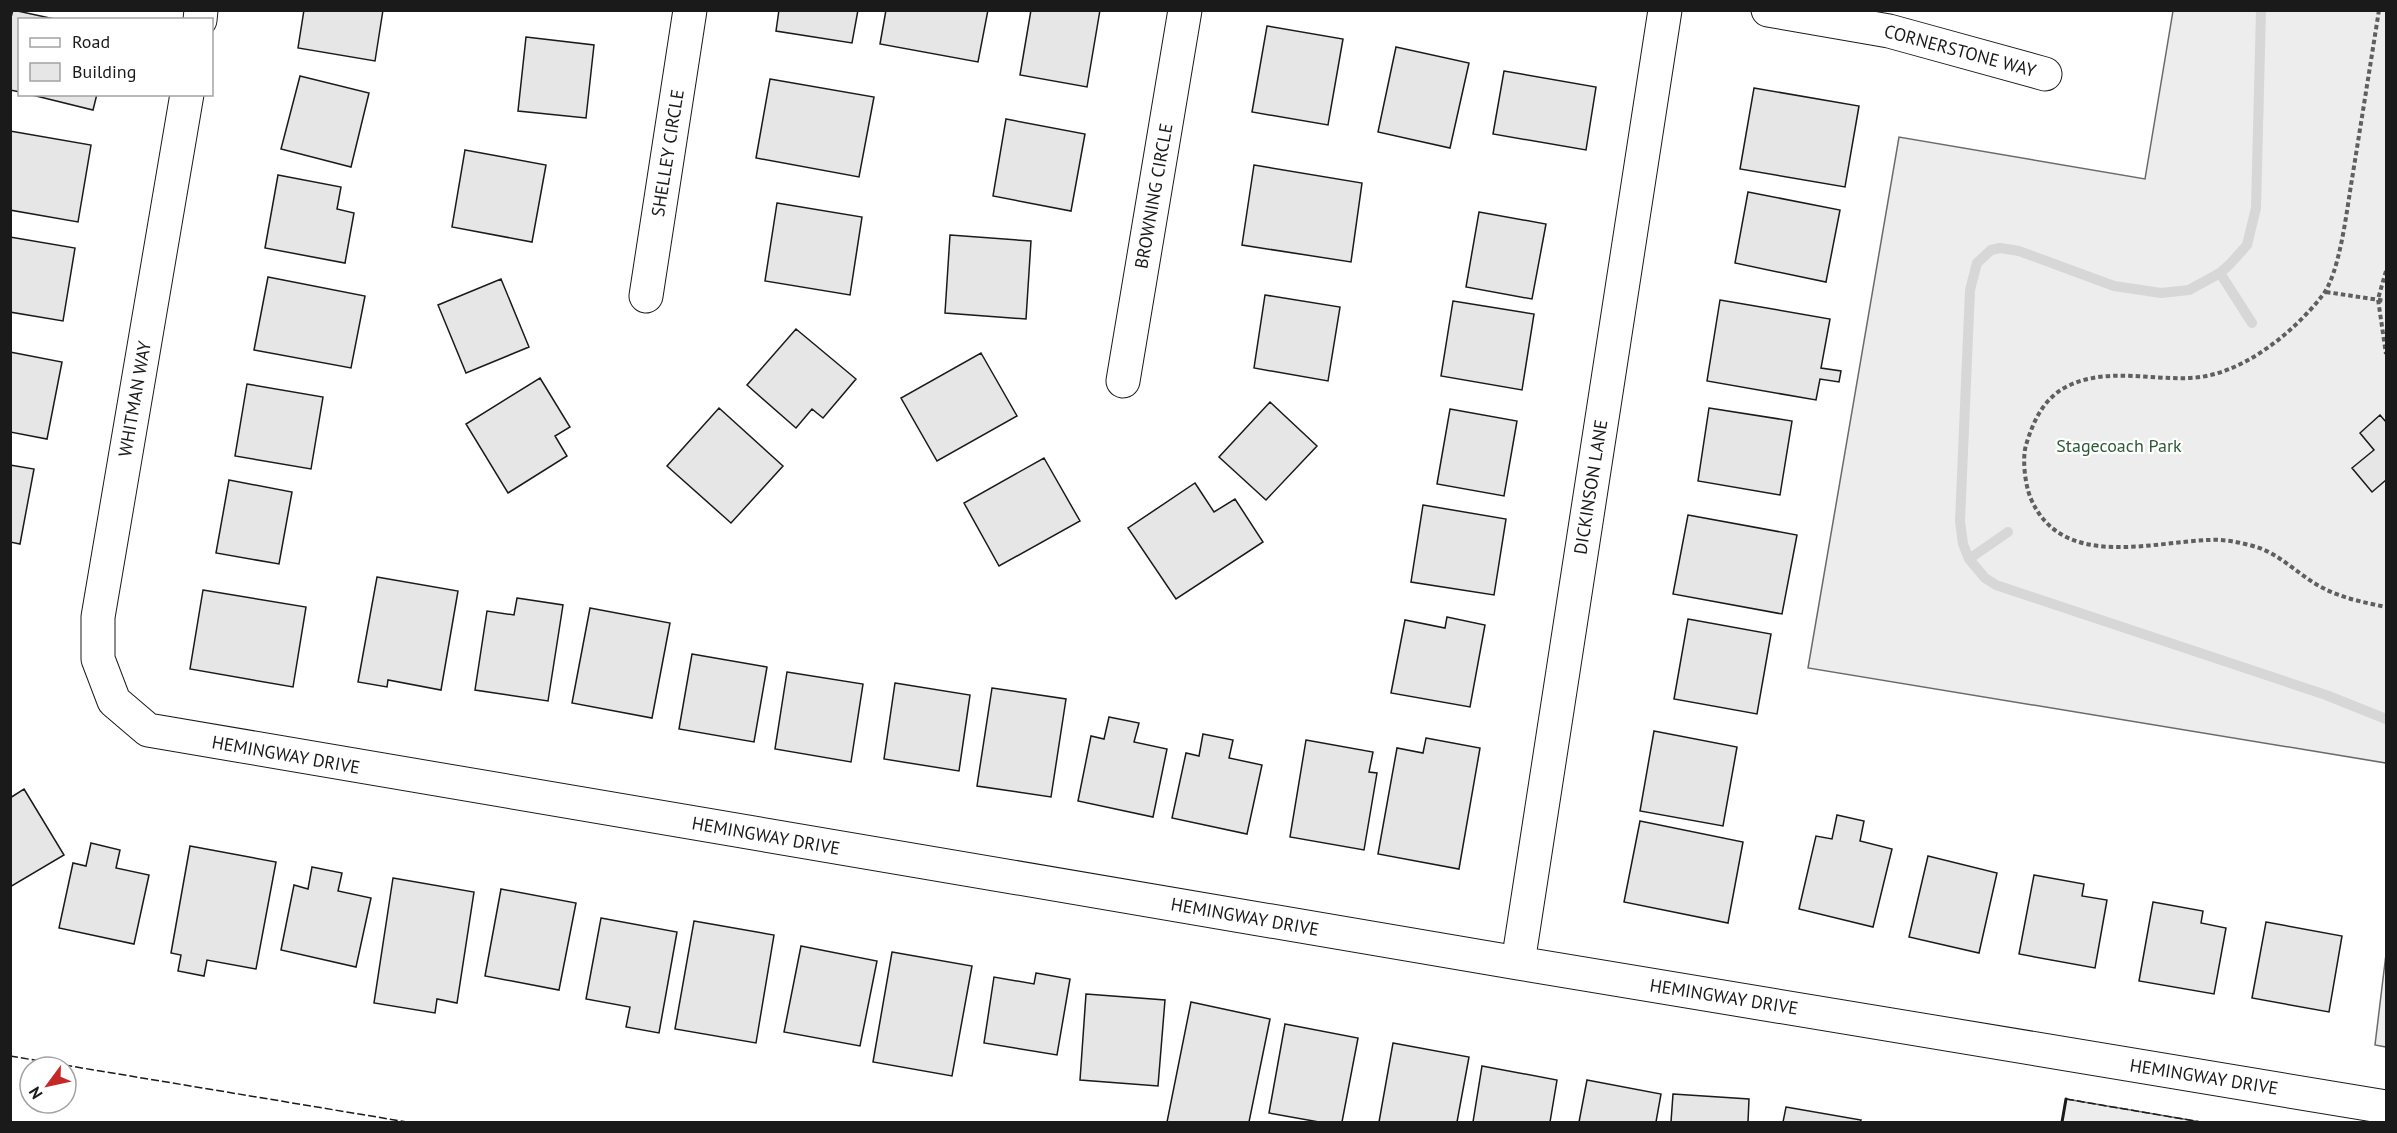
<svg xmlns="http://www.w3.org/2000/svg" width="2397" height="1133" viewBox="0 0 2397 1133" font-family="'PT Sans',sans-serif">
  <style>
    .built { fill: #ededed; stroke: #6a6a6a; stroke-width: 1.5 }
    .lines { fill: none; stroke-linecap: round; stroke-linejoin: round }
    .stream { stroke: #d7d7d7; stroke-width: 10 }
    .building { fill: #e6e6e6; stroke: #1a1a1a; stroke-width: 1.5 }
    .minor-casing { stroke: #1a1a1a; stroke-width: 35 }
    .path { stroke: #5f5f5f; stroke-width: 4; stroke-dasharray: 4.5 3; stroke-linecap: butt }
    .minor { stroke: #fff; stroke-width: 33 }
    .fence { stroke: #1a1a1a; stroke-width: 1.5; stroke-dasharray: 8 3; stroke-linecap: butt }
    .wall { stroke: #1a1a1a; stroke-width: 3 }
    .labels { text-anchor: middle; stroke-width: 4.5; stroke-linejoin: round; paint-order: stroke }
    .street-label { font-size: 18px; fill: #1a1a1a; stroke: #fff }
    .park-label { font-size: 18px; fill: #2b5a34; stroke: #fff }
  </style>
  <rect width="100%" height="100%" fill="#fff"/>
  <!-- built -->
  <path class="built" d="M2173,11H2386V763L1808,668L1899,137L2145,179Z
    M2386,954V1047L2375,1045Z
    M2066,1099L2201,1122H2062Z"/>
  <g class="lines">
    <!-- stream -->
    <path class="stream" d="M2261,10L2256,208L2247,245L2230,264L2220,273L2189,290L2161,293L2114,286L2019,251L2000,248L1991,250L1977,263L1970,290L1960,521L1963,544L1969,559L1985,578L1996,585L2326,695L2386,719
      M2220,273L2252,323
      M1969,559L2008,532"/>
  </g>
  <!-- building -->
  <path class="building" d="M13,10L59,20H20V92L10,90V21Z
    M304,10H383L375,61L298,48Z
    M779,10H858L852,43L776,31Z
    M886,10H988L978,62L880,44Z
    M1031,10H1100L1087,87L1020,75Z
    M1267,26L1343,39L1328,125L1252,112Z
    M526,37L594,45L586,118L518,111Z
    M1396,47L1469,63L1450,148L1378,132Z
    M1504,71L1596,87L1586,150L1493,134Z
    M300,76L369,93L351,167L281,149Z
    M770,79L874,97L859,177L756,158Z
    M1754,88L1859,106L1845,187L1740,169Z
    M28,94H97L93,110Z
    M1006,119L1085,134L1071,211L993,196Z
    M10,131L91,145L78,222L10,210Z
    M465,150L546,165L532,242L452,227Z
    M1254,165L1362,183L1351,262L1242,245Z
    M278,175L341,187L337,209L354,213L345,263L265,248Z
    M1748,192L1840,210L1826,282L1735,263Z
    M777,203L862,217L850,295L765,281Z
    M1479,212L1546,224L1532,299L1466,287Z
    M950,235L1031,241L1026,319L945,313Z
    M10,237L75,248L63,321L10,312Z
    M268,277L365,296L351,368L254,350Z
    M501,279L529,347L466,373L438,305Z
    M1265,295L1340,307L1328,381L1254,368Z
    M1720,300L1830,319L1821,368L1841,371L1839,382L1820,379L1816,400L1707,381Z
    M1453,301L1534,314L1522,390L1441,376Z
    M796,329L856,379L823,418L812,409L796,428L747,385Z
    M10,352L62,362L47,439L10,432Z
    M981,353L1017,416L937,461L901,398Z
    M540,378L570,427L555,436L567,456L508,493L466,424Z
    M247,384L323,397L311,469L235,456Z
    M1270,402L1317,446L1266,500L1219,457Z
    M719,408L783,466L731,523L667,466Z
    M1709,408L1792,421L1780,495L1698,481Z
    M1450,409L1517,421L1504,496L1437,484Z
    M2380,415L2386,422V480L2372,492L2352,468L2374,450L2360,433Z
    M1044,458L1080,521L999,566L964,503Z
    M10,465L34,469L20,544L10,542Z
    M229,480L292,492L279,564L216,553Z
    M1195,483L1214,512L1235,499L1263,542L1176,599L1128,528Z
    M1423,505L1506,519L1494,595L1411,582Z
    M1688,515L1797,535L1782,614L1673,594Z
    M377,577L458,591L441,690L388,680L387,687L358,682Z
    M203,590L306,607L293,687L190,669Z
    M517,598L563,605L548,701L475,690L487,611L514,615Z
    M590,608L670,623L652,718L572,703Z
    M1447,617L1485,625L1470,707L1391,693L1405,620L1445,628Z
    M1688,619L1771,634L1757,714L1674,699Z
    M692,654L767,667L754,742L679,729Z
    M787,672L863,684L851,762L775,749Z
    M895,683L970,695L959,771L884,759Z
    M992,688L1066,699L1051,797L977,786Z
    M1109,717L1139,723L1134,742L1167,749L1153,817L1078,801L1091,736L1104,739Z
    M1654,731L1737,747L1723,826L1640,811Z
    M1203,734L1233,740L1229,758L1262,765L1247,834L1172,818L1186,753L1199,756Z
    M1426,738L1480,748L1459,869L1378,854L1397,748L1423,753Z
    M1306,740L1373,752L1369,772L1377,773L1364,850L1290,837Z
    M24,789L64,855L10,887V798Z
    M1837,815L1864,821L1860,841L1892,849L1873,927L1799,909L1816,836L1832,839Z
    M1640,821L1743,842L1728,923L1624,902Z
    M91,843L120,850L116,868L149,875L134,944L59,928L73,863L86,866Z
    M190,846L276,862L256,969L207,960L204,976L178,971L181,955L171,953Z
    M1928,856L1997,873L1979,953L1909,937Z
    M312,867L342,873L338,891L371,898L356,967L281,950L294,885L308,889Z
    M2034,875L2084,884L2082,896L2107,900L2095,968L2019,954Z
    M393,878L474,892L457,1003L437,999L435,1013L374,1003Z
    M501,889L576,903L559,990L485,976Z
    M2153,902L2203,911L2201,923L2226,928L2214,994L2139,981Z
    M601,918L677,932L659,1033L626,1027L630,1007L586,999Z
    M694,921L774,935L756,1043L675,1029Z
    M2266,922L2342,936L2329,1012L2252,998Z
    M801,946L877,961L860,1046L784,1032Z
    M892,952L972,966L952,1076L873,1062Z
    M1036,973L1070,979L1057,1055L984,1043L994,977L1034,984Z
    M1086,994L1165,1000L1158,1086L1080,1080Z
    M1191,1002L1270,1019L1249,1122H1167Z
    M1285,1024L1358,1038L1342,1122H1319L1269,1113Z
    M1393,1043L1469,1057L1457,1122H1379Z
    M1482,1066L1557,1080L1550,1122H1473Z
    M1587,1080L1661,1094L1656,1122H1579Z
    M1673,1094L1749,1099L1748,1122H1671Z
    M1786,1107L1861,1120L1860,1122H1783Z"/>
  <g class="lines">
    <!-- minor casing -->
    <g class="minor-casing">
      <path id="minor" d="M1768,10L1889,31L2045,74
        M200,20L201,10
        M187,94L98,617V659L114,701L148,730L1518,963L2386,1107
        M646,296L690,10
        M1123,381L1185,10
        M1518,963L1665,10"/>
    </g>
    <!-- path -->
    <path class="path" d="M2379,10C2370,67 2361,123 2352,179C2347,208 2340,274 2322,296C2293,333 2241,376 2190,378C2150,380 2104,367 2066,387C2043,399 2033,422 2026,445C2022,459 2025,485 2031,499C2062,570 2150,542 2209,540C2224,539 2238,542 2253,546C2280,553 2299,576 2323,588C2342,598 2366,603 2386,607
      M2386,271L2378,299L2386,354
      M2326,292L2386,301"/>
    <!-- minor -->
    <use href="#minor" class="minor"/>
    <!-- fence -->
    <path class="fence" d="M10,1056L407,1122
      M2066,1099L2201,1122"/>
    <!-- wall -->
    <path class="wall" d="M2062,1122L2066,1099"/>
  </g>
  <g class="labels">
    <!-- street labels -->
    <g class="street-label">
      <text transform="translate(1960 51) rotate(15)" y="6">CORNERSTONE WAY</text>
      <text transform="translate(668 153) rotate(-81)" y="6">SHELLEY CIRCLE</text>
      <text transform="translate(1154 196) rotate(-80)" y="6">BROWNING CIRCLE</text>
      <text transform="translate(135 399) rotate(-80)" y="6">WHITMAN WAY</text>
      <text transform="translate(1591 487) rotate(-81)" y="6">DICKINSON LANE</text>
      <text transform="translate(286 755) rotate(10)" y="6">HEMINGWAY DRIVE</text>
      <text transform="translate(766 836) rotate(10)" y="6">HEMINGWAY DRIVE</text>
      <text transform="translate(1245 917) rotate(10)" y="6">HEMINGWAY DRIVE</text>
      <text transform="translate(1724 997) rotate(9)" y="6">HEMINGWAY DRIVE</text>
      <text transform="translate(2204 1077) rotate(9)" y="6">HEMINGWAY DRIVE</text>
    </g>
    <!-- park labels -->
    <g class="park-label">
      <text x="2119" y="452">Stagecoach Park</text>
    </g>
  </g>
  <!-- border -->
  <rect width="2397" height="1133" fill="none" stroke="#1a1a1a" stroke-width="24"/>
  <!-- legend -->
  <rect x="18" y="18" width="195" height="78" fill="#ffffff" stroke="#a3a3a3" stroke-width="1.5"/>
  <rect x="30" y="38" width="30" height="9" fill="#ffffff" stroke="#a3a3a3" stroke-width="1.5"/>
  <text x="72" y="48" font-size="18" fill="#1a1a1a">Road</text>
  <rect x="30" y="63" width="30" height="18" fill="#e6e6e6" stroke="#a3a3a3" stroke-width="1.5"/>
  <text x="72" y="78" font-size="18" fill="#1a1a1a">Building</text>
  <!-- north arrow -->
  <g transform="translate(48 1085) rotate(237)"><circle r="28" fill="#ffffff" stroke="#a3a3a3" stroke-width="1.5"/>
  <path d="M0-4.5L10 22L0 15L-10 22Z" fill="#c62828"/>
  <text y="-9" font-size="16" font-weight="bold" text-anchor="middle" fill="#1a1a1a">N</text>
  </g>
</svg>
